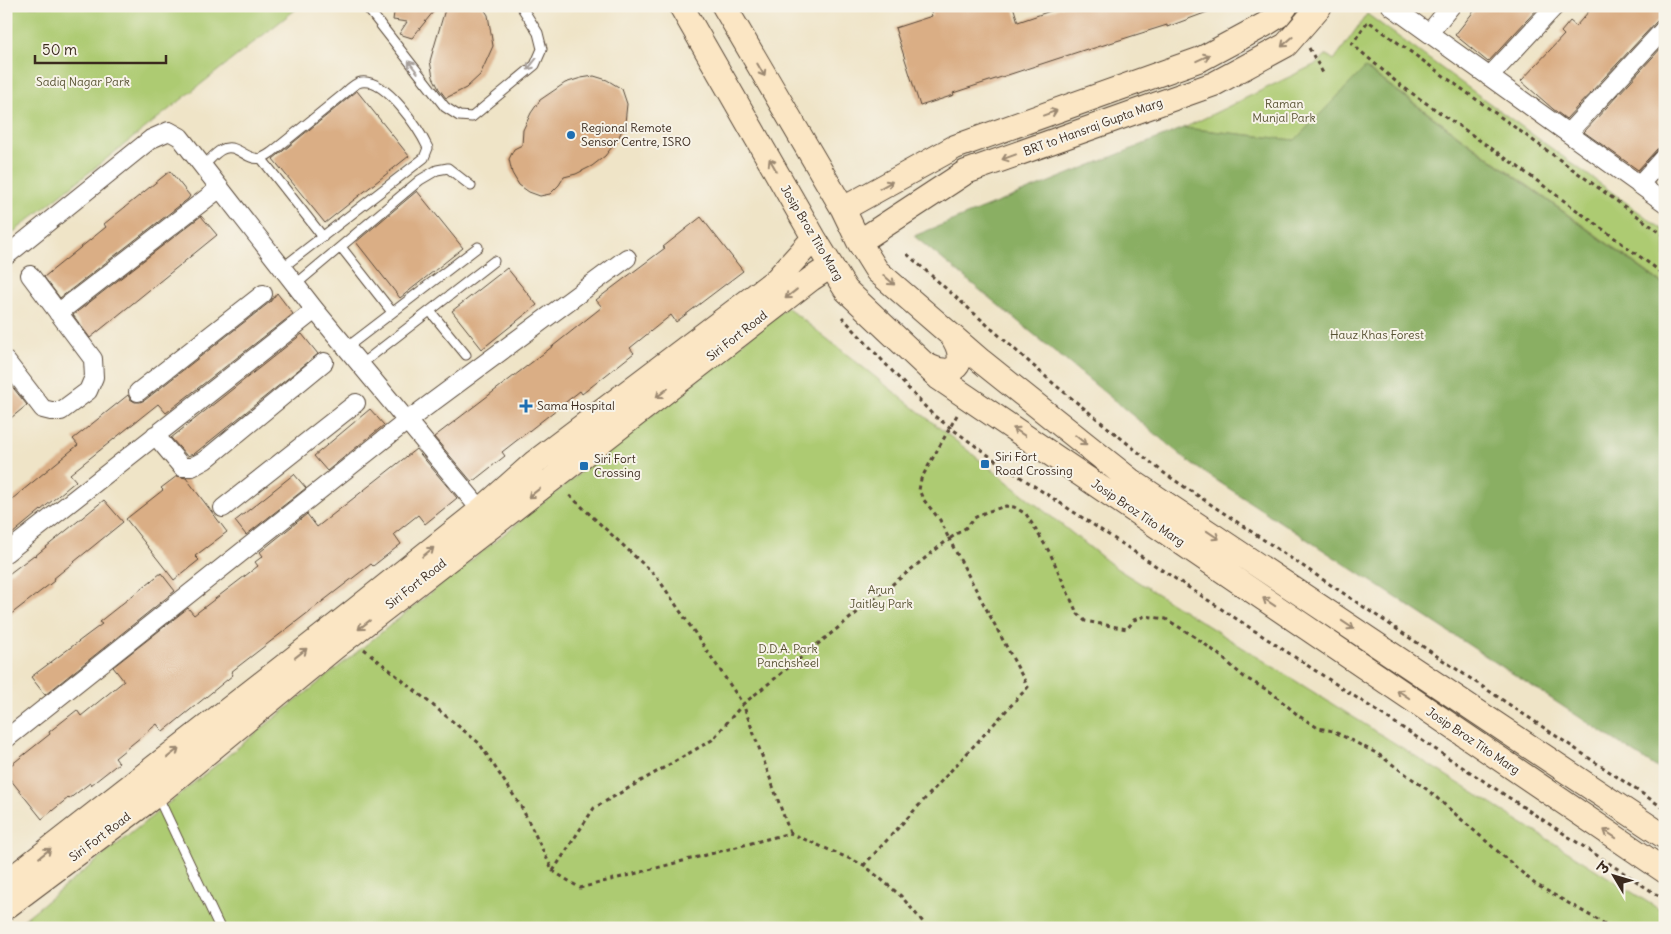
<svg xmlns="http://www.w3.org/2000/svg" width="1671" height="934" viewBox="0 0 1671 934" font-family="Delius,'Playpen Sans Deva',sans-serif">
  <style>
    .green { fill: #adcb72; stroke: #747a48 }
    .forest { fill: #8aaf64; stroke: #626c41 }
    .building { fill: #daae85 }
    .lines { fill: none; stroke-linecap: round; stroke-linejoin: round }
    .lane-casing { stroke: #564637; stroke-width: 11 }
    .street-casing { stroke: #564637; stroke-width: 20 }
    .secondary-casing { stroke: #564637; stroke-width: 26 }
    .path { stroke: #564637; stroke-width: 3; stroke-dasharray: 4 4; stroke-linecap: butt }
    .lane { stroke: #fff; stroke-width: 9 }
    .street { stroke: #fff; stroke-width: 18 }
    .secondary { stroke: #fbe6c4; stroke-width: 24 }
    .oneway { stroke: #9b8871 }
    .oneway2 { stroke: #a79f9a }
    .poi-dot { fill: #1f6fb2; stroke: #f7f3e8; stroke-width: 2 }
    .labels { text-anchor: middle; stroke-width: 4; stroke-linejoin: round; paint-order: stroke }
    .park-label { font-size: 12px; fill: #585233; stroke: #f7f3e8 }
    .street-label { font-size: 12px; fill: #3b2a1e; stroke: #f7f3e8 }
    .poi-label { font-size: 12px; fill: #3b2a1e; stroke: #f7f3e8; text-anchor: start }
  </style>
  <rect width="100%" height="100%" fill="#f7f3e8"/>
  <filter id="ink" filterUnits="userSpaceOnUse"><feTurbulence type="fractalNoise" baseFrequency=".02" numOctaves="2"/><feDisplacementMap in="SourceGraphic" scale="10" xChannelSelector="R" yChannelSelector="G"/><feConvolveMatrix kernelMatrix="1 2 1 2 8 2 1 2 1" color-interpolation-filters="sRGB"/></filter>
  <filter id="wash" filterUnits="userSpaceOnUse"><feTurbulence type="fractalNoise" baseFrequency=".0096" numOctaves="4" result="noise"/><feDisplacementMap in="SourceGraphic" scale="20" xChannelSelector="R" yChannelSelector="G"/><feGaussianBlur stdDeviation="1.12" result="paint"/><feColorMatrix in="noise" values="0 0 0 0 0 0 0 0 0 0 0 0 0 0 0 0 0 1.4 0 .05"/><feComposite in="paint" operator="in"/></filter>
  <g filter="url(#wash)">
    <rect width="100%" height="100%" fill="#efe4c7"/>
    <!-- green -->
    <path class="green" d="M6,6H300L6,238Z
      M1367,14L1665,231V285L1366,68L1295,140L1184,128L1318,63L1327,55L1334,60Z
      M787,307L1116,568L1665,913V928H13Z"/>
    <!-- forest -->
    <path class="forest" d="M1365,68L1665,286V773L1193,465L914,236L1184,128L1295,140Z"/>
    <g id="blocks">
      <!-- building -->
      <path class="building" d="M395,6H438L412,38L399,34L407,22L393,20Z
        M446,6H482L488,15L493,46L480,75L466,88L446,98L439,89L433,77L430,61Z
        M929,6H1013L1018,22L1065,6H1218V8L1167,27V25L1088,50L1087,49L953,93L954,95L920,106L895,28L932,16Z
        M1478,6H1540L1488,62L1455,35Z
        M1590,6H1665V18L1657,21L1566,119L1553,109L1521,81L1564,35L1561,32L1570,21L1576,26L1590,10Z
        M1663,46L1665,47V146L1657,149L1638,170L1584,132Z
        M594,76L607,80L622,89L627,104L625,123L618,139L605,156L592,166L576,174L564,177L559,185L550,194L540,196L529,192L519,185L512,173L509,159L514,149L522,145L523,130L531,113L540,100L565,83L581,78Z
        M357,91L409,156L325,223L273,159Z
        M170,171L190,196L188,199L60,298L44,277L106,227L104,224Z
        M417,191L463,248L400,298L356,242Z
        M201,216L217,235L90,338L73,315Z
        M701,217L743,271L676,322L671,315L630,348L634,353L582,394L580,391L502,452L505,456L472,482L434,437L548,350L602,307L596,300L665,248L663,247Z
        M507,268L537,305L482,349L452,311Z
        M277,293L293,314L166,413L158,404L70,474L76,481L6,539V504L78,445L73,439L128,395L130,399L135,402H140L145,400L270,302Z
        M302,334L318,354L194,454L187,456L171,438Z
        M6,379L27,405L6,422Z
        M370,409L384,425L327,471L314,456Z
        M416,449L457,498L425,524L418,515L394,534L401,544L373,566L371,564L231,672L233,675L163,732L157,724L115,758L119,763L91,785L90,783L69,799L68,798L42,819L6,774V769L50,734L49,732L77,710L81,716L124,681L113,667L188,608L194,615L258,566L255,562L263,556L260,552L307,514L317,527Z
        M294,474L306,488L246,535L235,521Z
        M177,476L186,478L227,532L195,556L199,560L174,580L126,519L163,490L161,488Z
        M104,500L123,522L53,579L54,581L6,618V576L34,555L35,556Z
        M161,573L175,591L45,695L31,677L102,624L99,622Z"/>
    </g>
  </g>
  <g filter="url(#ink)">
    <use href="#blocks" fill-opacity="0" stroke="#564637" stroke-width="1"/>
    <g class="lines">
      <!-- lane casing -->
      <g class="lane-casing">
        <path id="lane" d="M366,6L445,107L459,116L472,117L535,65L542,49L538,33L521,6
          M261,158L323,237
          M203,166C209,161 214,154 221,150C236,141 247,162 261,158C265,157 269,154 272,152L345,93C349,89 355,83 361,82C386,78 419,129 428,148L424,158L282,268
          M341,247L392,312
          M295,285L420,180L437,170L448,168L471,186
          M430,311L466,355
          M346,348L478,247
          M360,365L494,261
          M157,795L220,928"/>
      </g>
      <!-- street casing -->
      <g class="street-casing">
        <path id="street" d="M1391,6L1665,203
          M1429,33L1451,6
          M1489,77L1555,6
          M1568,133L1665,28
          M1639,185L1665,156
          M6,256L151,139L169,131L180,137L315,310L481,510
          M58,313L220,188
          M6,361L43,409L51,411H61L88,391L94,377L93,359L30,275
          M138,392L263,294
          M155,435L182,467H192L205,460L324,362
          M223,508L356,403
          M6,553L315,310
          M6,739L407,421L627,258"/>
      </g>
      <!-- secondary casing -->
      <g class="secondary-casing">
        <path id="secondary" d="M681,6L814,238L846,290L939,378L1665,871
          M724,6L843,209L859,242L877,271L981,361L1130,480L1665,837
          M843,209L955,147L1201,59L1264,25L1278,16L1286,6
          M859,242L966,172L1214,84L1286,45L1320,6
          M925,364C954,381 970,363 952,336
          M6,883L334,627L481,510L535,462L777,279L814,238
          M6,907L157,794L334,648L811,279L831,266"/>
      </g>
      <!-- path -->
      <path class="path" d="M1309,48L1323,73
        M1665,236L1368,21L1352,44L1400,85L1514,164L1665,275
        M907,254L1054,384L1164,473L1665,809
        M842,317L933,415L999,463L1665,900
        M957,415L921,479L919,490L923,499L940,520L949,539L967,527L974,518L986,512L1006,506L1014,507L1026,514L1050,553L1077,613L1085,621L1127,629L1134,620L1145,616L1166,619L1195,637L1217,653L1244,677L1271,692L1299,716L1318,728L1333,731L1378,754L1429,791L1535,884L1612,928
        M364,649L479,743L522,808L553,871L580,888L790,833L864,865L901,896L928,928
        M790,833L743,704L949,539L1028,687L864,865
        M553,871L594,808L712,740L743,704L657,577L567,493"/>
      <!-- lane -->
      <use href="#lane" class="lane"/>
      <!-- street -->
      <use href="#street" class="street"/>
      <!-- secondary -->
      <use href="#secondary" class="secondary"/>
    </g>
    <!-- one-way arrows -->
    <defs><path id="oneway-shaft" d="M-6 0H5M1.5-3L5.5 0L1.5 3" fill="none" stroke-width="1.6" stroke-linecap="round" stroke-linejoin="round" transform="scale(1.25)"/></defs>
    <g class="oneway">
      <use href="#oneway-shaft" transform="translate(1287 42) rotate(139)"/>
      <use href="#oneway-shaft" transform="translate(1203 58) rotate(-25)"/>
      <use href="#oneway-shaft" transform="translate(761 70) rotate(60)"/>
      <use href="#oneway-shaft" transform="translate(1050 113) rotate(-20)"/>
      <use href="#oneway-shaft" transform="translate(1009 157) rotate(160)"/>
      <use href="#oneway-shaft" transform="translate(773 165) rotate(-120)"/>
      <use href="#oneway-shaft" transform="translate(886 185) rotate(-29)"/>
      <use href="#oneway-shaft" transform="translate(889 280) rotate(41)"/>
      <use href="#oneway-shaft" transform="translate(791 294) rotate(142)"/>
      <use href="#oneway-shaft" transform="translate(662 393) rotate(142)"/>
      <use href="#oneway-shaft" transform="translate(1019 432) rotate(-146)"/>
      <use href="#oneway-shaft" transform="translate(1081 440) rotate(39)"/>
      <use href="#oneway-shaft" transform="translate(534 493) rotate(142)"/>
      <use href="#oneway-shaft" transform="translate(1213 535) rotate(34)"/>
      <use href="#oneway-shaft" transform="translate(428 552) rotate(-39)"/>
      <use href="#oneway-shaft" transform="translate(1269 602) rotate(-146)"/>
      <use href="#oneway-shaft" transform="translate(364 625) rotate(142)"/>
      <use href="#oneway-shaft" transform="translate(1348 625) rotate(34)"/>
      <use href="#oneway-shaft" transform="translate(301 653) rotate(-38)"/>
      <use href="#oneway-shaft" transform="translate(1403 694) rotate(-146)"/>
      <use href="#oneway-shaft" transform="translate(173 753) rotate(-38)"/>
      <use href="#oneway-shaft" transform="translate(1610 834) rotate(-146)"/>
      <use href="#oneway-shaft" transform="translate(45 853) rotate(-38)"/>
    </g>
    <g class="oneway2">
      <use href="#oneway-shaft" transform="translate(532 64) rotate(128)"/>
      <use href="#oneway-shaft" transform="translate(413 67) rotate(-128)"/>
    </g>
  </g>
  <!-- markers -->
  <g class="poi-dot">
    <circle cx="571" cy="135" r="5"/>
    <path d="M523.5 398.5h5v5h5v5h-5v5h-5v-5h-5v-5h5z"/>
    <rect x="980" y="459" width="10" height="10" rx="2.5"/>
    <rect x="579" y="461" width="10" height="10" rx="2.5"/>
  </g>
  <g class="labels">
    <!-- park labels -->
    <g class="park-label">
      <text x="83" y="86">Sadiq Nagar Park</text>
      <text x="1284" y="108">Raman<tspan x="1284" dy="14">Munjal Park</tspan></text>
      <text x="1377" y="339">Hauz Khas Forest</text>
      <text x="881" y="594">Arun<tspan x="881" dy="14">Jaitley Park</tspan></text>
      <text x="788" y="653">D.D.A. Park<tspan x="788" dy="14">Panchsheel</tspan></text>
    </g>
    <!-- street labels -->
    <g class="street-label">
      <text transform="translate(1093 127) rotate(-20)" y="4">BRT to Hansraj Gupta Marg</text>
      <text transform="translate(812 233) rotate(59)" y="4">Josip Broz Tito Marg</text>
      <text transform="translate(737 336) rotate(-38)" y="4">Siri Fort Road</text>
      <text transform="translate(1138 513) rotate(34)" y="4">Josip Broz Tito Marg</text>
      <text transform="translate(416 584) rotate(-38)" y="4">Siri Fort Road</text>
      <text transform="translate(1473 741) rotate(34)" y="4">Josip Broz Tito Marg</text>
      <text transform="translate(100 837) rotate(-37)" y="4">Siri Fort Road</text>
    </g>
    <!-- poi labels -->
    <g class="poi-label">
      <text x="581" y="132">Regional Remote<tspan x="581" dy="14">Sensor Centre, ISRO</tspan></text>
      <text x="537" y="410">Sama Hospital</text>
      <text x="995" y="461">Siri Fort<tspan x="995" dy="14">Road Crossing</tspan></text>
      <text x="594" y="463">Siri Fort<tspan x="594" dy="14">Crossing</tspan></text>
    </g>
  </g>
  <!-- margin -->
  <rect width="1671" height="934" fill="none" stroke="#f7f3e8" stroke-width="25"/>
  <!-- north arrow -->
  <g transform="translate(1614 876) rotate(308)" stroke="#f7f3e8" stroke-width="4" paint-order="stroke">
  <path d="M0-4L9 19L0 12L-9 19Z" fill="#3b2a1e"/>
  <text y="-8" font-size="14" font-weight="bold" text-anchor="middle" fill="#3b2a1e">उ</text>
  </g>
  <!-- scale -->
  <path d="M35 55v8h131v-8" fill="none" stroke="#3b2a1e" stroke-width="2.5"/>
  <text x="42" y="55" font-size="15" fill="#3b2a1e" stroke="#f7f3e8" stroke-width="4" paint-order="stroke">50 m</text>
</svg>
